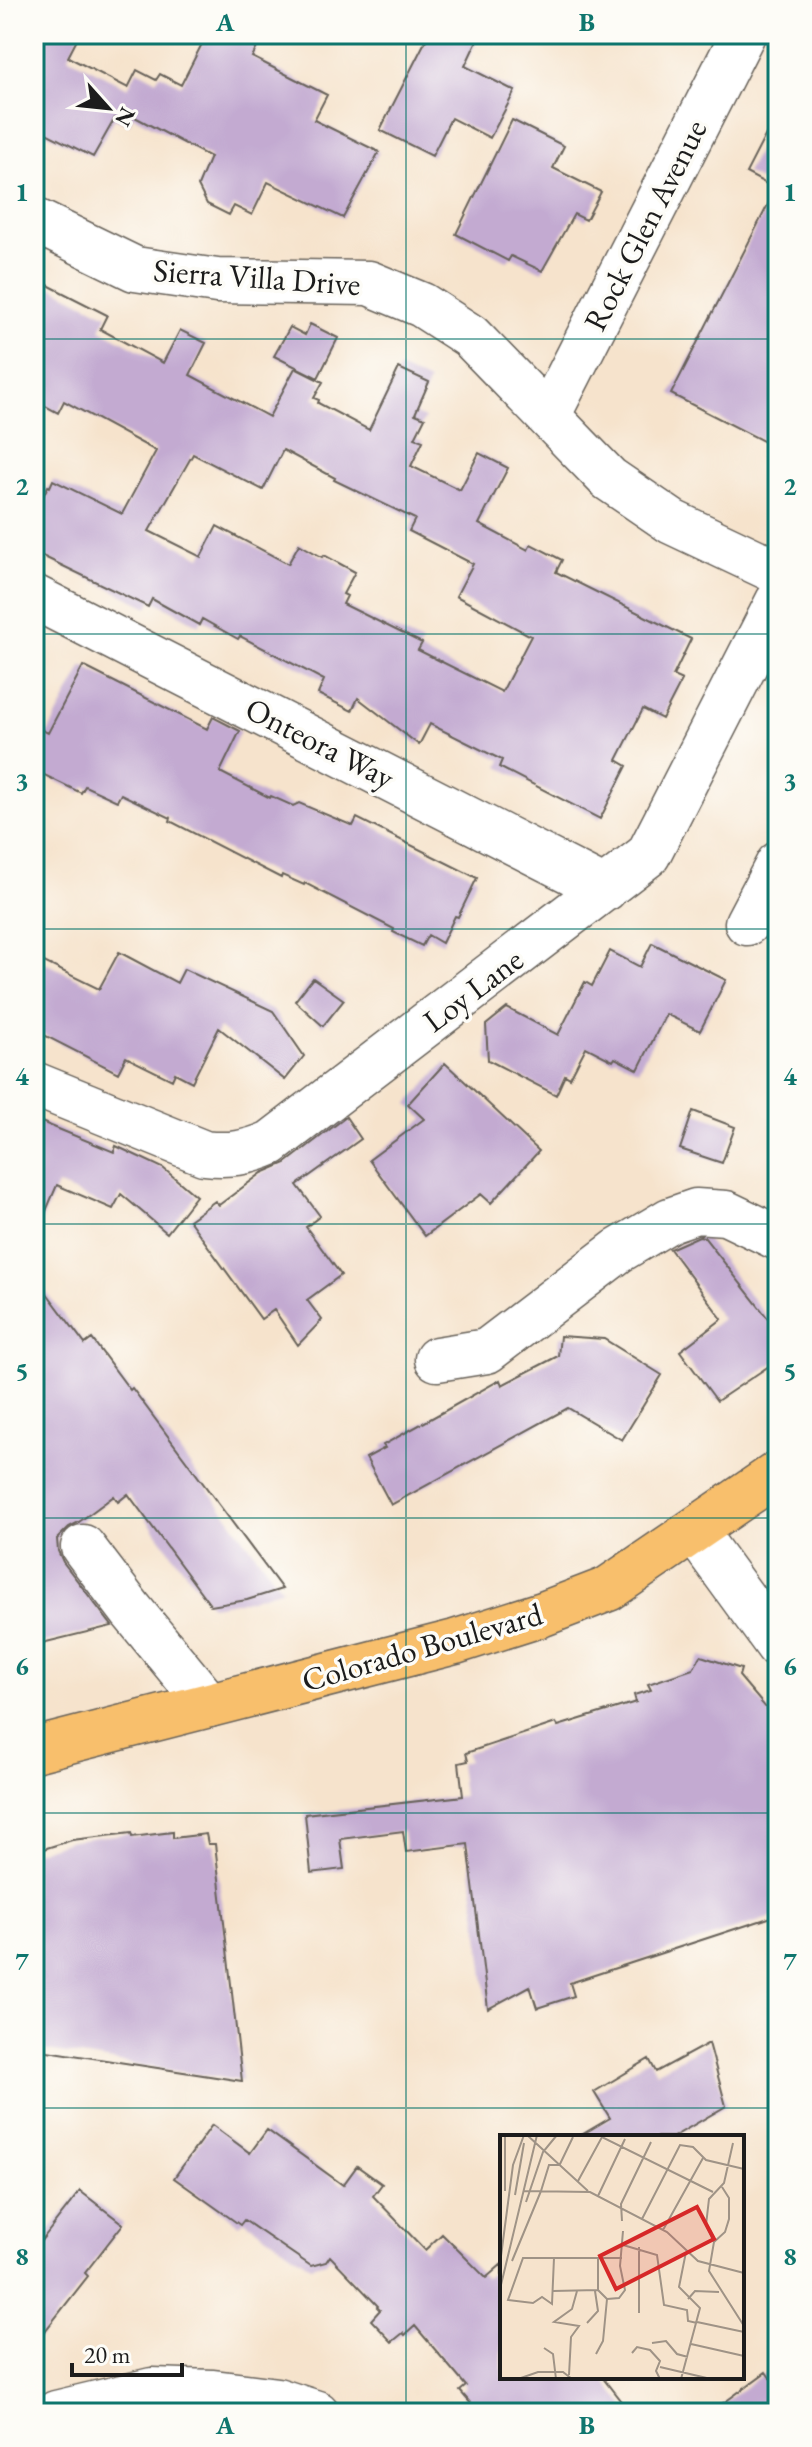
<svg xmlns="http://www.w3.org/2000/svg" width="812" height="2447" viewBox="0 0 812 2447" font-family="'EB Garamond',serif">
  <style>
    .building { fill: #c3aad1; fill-rule: evenodd }
    .lines { fill: none; stroke-linecap: round; stroke-linejoin: round }
    .minor-casing { stroke: #68625a; stroke-width: 47 }
    .major-casing { stroke: #68625a; stroke-width: 47 }
    .minor { stroke: #fff; stroke-width: 44 }
    .major { stroke: #f8bf6c; stroke-width: 44 }
    .grid { fill: none; stroke: #0f766e; stroke-width: 2; stroke-opacity: 0.55 }
    .labels { text-anchor: middle; stroke-width: 7; stroke-linejoin: round; paint-order: stroke }
    .street-label { font-size: 32px; fill: #1c1c1c; stroke: #fdfcf7 }
    .inset-road { fill: none; stroke: #9f9386; stroke-width: 2 }
    .view { fill: #d62828; fill-opacity: 0.15; stroke: #d62828; stroke-width: 4 }
    .inset-edge { fill: none; stroke: #1c1c1c; stroke-width: 4 }
    .neatline { fill: none; stroke: #0f766e; stroke-width: 3 }
    .grid-label { font-size: 26px; text-anchor: middle; font-weight: bold; fill: #0f766e }
  </style>
  <rect width="100%" height="100%" fill="#fdfcf7"/>
  <filter id="ink" filterUnits="userSpaceOnUse"><feTurbulence type="fractalNoise" baseFrequency=".0125" numOctaves="2"/><feDisplacementMap in="SourceGraphic" scale="16" xChannelSelector="R" yChannelSelector="G"/><feConvolveMatrix kernelMatrix="1 2 1 2 8 2 1 2 1" color-interpolation-filters="sRGB"/></filter>
  <filter id="wash" filterUnits="userSpaceOnUse"><feTurbulence type="fractalNoise" baseFrequency=".006" numOctaves="4" result="noise"/><feDisplacementMap in="SourceGraphic" scale="32" xChannelSelector="R" yChannelSelector="G"/><feGaussianBlur stdDeviation="1.8" result="paint"/><feColorMatrix in="noise" values="0 0 0 0 0 0 0 0 0 0 0 0 0 0 0 0 0 1.4 0 .05"/><feComposite in="paint" operator="in"/></filter>
  <g filter="url(#wash)">
    <rect width="100%" height="100%" fill="#f6e3cc"/>
    <g id="blocks">
      <!-- building -->
      <path class="building" d="M34,34H80L68,57L128,88L137,70L156,80L160,74L181,85L207,34H264L252,57L327,95L314,120L379,152L343,218L268,182L252,215L234,206L229,215L207,204L198,186L210,157L133,116L129,125L115,118L93,157L34,127Z
        M429,34H480L465,66L515,91L490,138L451,118L432,156L380,130Z
        M778,111V421L767,443L671,394L776,189L746,173Z
        M512,120L564,146L553,168L601,192L586,220L574,214L542,271L511,256L508,261L456,234Z
        M34,278L107,315L100,329L163,363L180,330L206,343L190,375L269,417L295,368L323,382L314,398L319,400L318,403L369,430L399,368L429,382L415,414L425,418L415,438L423,441L411,466L460,490L479,453L508,468L479,524L528,550L531,544L562,560L556,572L691,639L673,676L682,680L662,719L643,709L617,760L627,766L600,819L499,767L502,760L430,724L419,745L358,698L352,711L318,694L324,680L240,636L238,639L202,619L199,625L152,599L148,607L34,552V514L48,486L50,487L53,480L122,514L156,451L64,401L58,413L34,400ZM283,450L335,478L334,480L415,519L409,531L473,564L456,596L531,636L502,692L418,650L422,643L343,604L347,596L343,594L355,572L324,555L322,557L299,544L288,564L217,526L201,557L149,531L193,454L263,490Z
        M310,324L338,338L318,378L274,356L290,327L305,335Z
        M83,666L207,729L213,717L240,731L220,772L270,798L271,796L293,806L299,803L353,826L357,818L477,878L458,917L455,916L442,943L428,935L422,946L393,932L394,929L305,883L304,885L282,875L281,878L170,821L171,818L121,794L117,801L85,786L81,793L34,770V726L48,733Z
        M652,943L726,980L700,1031L666,1014L638,1070L615,1058L613,1061L586,1047L570,1078L565,1075L556,1095L488,1060L486,1025L507,1008L558,1035L585,982L592,986L610,951L640,967Z
        M119,952L177,983L184,969L273,1011L304,1056L285,1080L219,1028L192,1082L175,1073L172,1080L126,1057L118,1073L34,1030V957L99,989Z
        M313,978L344,1000L323,1026L295,1001Z
        M445,1063L539,1151L491,1203L481,1194L425,1236L369,1160L424,1119L408,1104Z
        M693,1111L735,1127L722,1163L680,1149Z
        M346,1117L361,1139L297,1185L320,1216L306,1227L341,1275L307,1300L322,1320L298,1345L274,1310L261,1319L189,1220L215,1201L219,1205L262,1173L286,1163Z
        M34,1119L114,1152L116,1146L163,1168L196,1196L167,1233L121,1194L113,1209L57,1185L34,1239Z
        M699,1236L704,1237L778,1331V1360L717,1401L680,1351L722,1319L670,1249Z
        M34,1276L85,1344L92,1339L130,1390L132,1388L282,1589L247,1600L211,1606L128,1494L118,1502L114,1496L79,1522L69,1527L57,1539L58,1551L63,1562L112,1626L34,1645Z
        M560,1336L604,1339L662,1375L622,1440L568,1408L391,1505L366,1458L385,1448L383,1445L450,1408L500,1380L502,1385L558,1356Z
        M701,1656L741,1669L739,1676L778,1722V1915L570,1983L574,1996L537,2008L530,1986L488,2009L468,1844L406,1852L403,1831L340,1839L344,1869L311,1873L305,1814L463,1796L459,1763L468,1761L466,1753L556,1723L558,1726L636,1702L634,1695L651,1690L648,1684L693,1669Z
        M173,1832V1838L206,1834L208,1844H215L242,2081L34,2049V1852L72,1840L131,1833L132,1837Z
        M709,2043L726,2106L673,2137H578L610,2118L594,2092L649,2059L656,2072Z
        M212,2125L250,2153L267,2130L343,2185L357,2166L382,2184L373,2196L425,2250L442,2234L486,2278L502,2264V2377H602L630,2413H479L460,2391L466,2386L415,2326L405,2335L403,2333L392,2342L371,2320L380,2310L377,2307L378,2306L330,2256L326,2262L311,2266L244,2220L240,2225L174,2178Z
        M80,2191L123,2224L85,2273L88,2276L34,2345V2250Z
        M766,2372L778,2389V2413H710Z"/>
    </g>
  </g>
  <g filter="url(#ink)">
    <use href="#blocks" fill-opacity="0" stroke="#68625a" stroke-width="2"/>
    <g class="lines">
      <!-- minor casing -->
      <g class="minor-casing">
        <path id="minor" d="M34,220L135,269L217,281L369,283L422,305L470,336L609,479L672,522L778,572
          M548,416L743,34
          M34,597L605,889
          M747,923L778,864
          M34,1084L204,1153C230,1156 248,1153 271,1143L648,855L778,601
          M437,1359L487,1351L618,1251L670,1220L696,1211L726,1213L778,1238
          M695,1532L778,1646
          M83,1547L131,1610L209,1705
          M56,2413L152,2390L213,2392L277,2400L317,2413"/>
      </g>
      <!-- major casing -->
      <g class="major-casing">
        <path id="major" d="M34,1750L455,1642L543,1614L608,1589L778,1473"/>
      </g>
      <!-- minor -->
      <use href="#minor" class="minor"/>
      <!-- major -->
      <use href="#major" class="major"/>
    </g>
  </g>
  <!-- grid -->
  <path class="grid" d="M406,34V2413M34,339H778M34,634H778M34,929H778M34,1224H778M34,1518H778M34,1813H778M34,2108H778"/>
  <g class="labels">
    <!-- street labels -->
    <g class="street-label">
      <text transform="translate(645 225) rotate(-63)" y="11">Rock Glen Avenue</text>
      <text transform="translate(257 277) rotate(4)" y="11">Sierra Villa Drive</text>
      <text transform="translate(320 743) rotate(27)" y="11">Onteora Way</text>
      <text transform="translate(473 990) rotate(-37)" y="11">Loy Lane</text>
      <text transform="translate(422 1647) rotate(-16)" y="11">Colorado Boulevard</text>
    </g>
  </g>
  <!-- overview -->
  <g transform="translate(500 2135)">
    <rect width="244" height="244" fill="#f6e3cc"/>
    <path class="inset-road" d="M27,0L88,56M233,8L224,48L209,64L206,90L214,107L209,136L244,191M60,29L73,2M78,46L102,2L213,57M5,56V0M24,56L90,57L167,97L198,126L244,138M41,56L49,30H59M15,60L24,8M98,61L125,4M26,67L43,17L57,0M142,84L180,10L193,12L206,25L244,34M122,86L121,69L151,7M163,95L203,23M214,107L225,97L229,84V63L222,52M123,110L157,120L164,170L187,175L188,186L197,188M1,121L13,30L24,0M54,123L52,169L42,162L33,168L8,165L23,123H122M98,123V155L107,164M12,126L41,56M0,154L37,0M53,156L98,155M107,164L119,163L125,155L120,131L123,96M188,164L195,156L219,157M139,178V112M197,187L244,197M87,188L98,176L95,156M152,208L166,206L177,219L188,222M191,209L244,221M44,213L53,219L56,244M132,218L137,212L150,215L160,226L156,236L160,244M96,219L103,206L107,164M160,232L211,244M69,240L71,202L79,191L54,187L72,174L77,156M18,244L38,237H63L72,244M181,244L200,173L179,152L186,117"/>
    <path class="view" d="M197,72L214,104L116,154L100,121Z"/>
    <rect width="244" height="244" class="inset-edge"/>
  </g>
  <!-- margin -->
  <rect width="812" height="2447" fill="none" stroke="#fdfcf7" stroke-width="88"/>
  <!-- north arrow -->
  <g transform="translate(108 108) rotate(117)" stroke="#fdfcf7" stroke-width="6" paint-order="stroke">
  <path d="M0-6L14 30L0 20L-14 30Z" fill="#1c1c1c"/>
  <text y="-12" font-size="22" font-weight="bold" text-anchor="middle" fill="#1c1c1c">N</text>
  </g>
  <!-- scale -->
  <path d="M72 2363v12h110v-12" fill="none" stroke="#1c1c1c" stroke-width="4"/>
  <text x="84" y="2363" font-size="24" fill="#1c1c1c" stroke="#fdfcf7" stroke-width="6" paint-order="stroke">20 m</text>
  <rect x="44" y="44" width="724" height="2359" class="neatline"/>
  <g class="grid-label">
    <text x="225" y="31">A</text>
    <text x="587" y="31">B</text>
    <text x="22" y="201">1</text>
    <text x="790" y="201">1</text>
    <text x="22" y="495">2</text>
    <text x="790" y="495">2</text>
    <text x="22" y="790">3</text>
    <text x="790" y="790">3</text>
    <text x="22" y="1085">4</text>
    <text x="790" y="1085">4</text>
    <text x="22" y="1380">5</text>
    <text x="790" y="1380">5</text>
    <text x="22" y="1675">6</text>
    <text x="790" y="1675">6</text>
    <text x="22" y="1970">7</text>
    <text x="790" y="1970">7</text>
    <text x="22" y="2265">8</text>
    <text x="790" y="2265">8</text>
    <text x="225" y="2434">A</text>
    <text x="587" y="2434">B</text>
  </g>
</svg>
